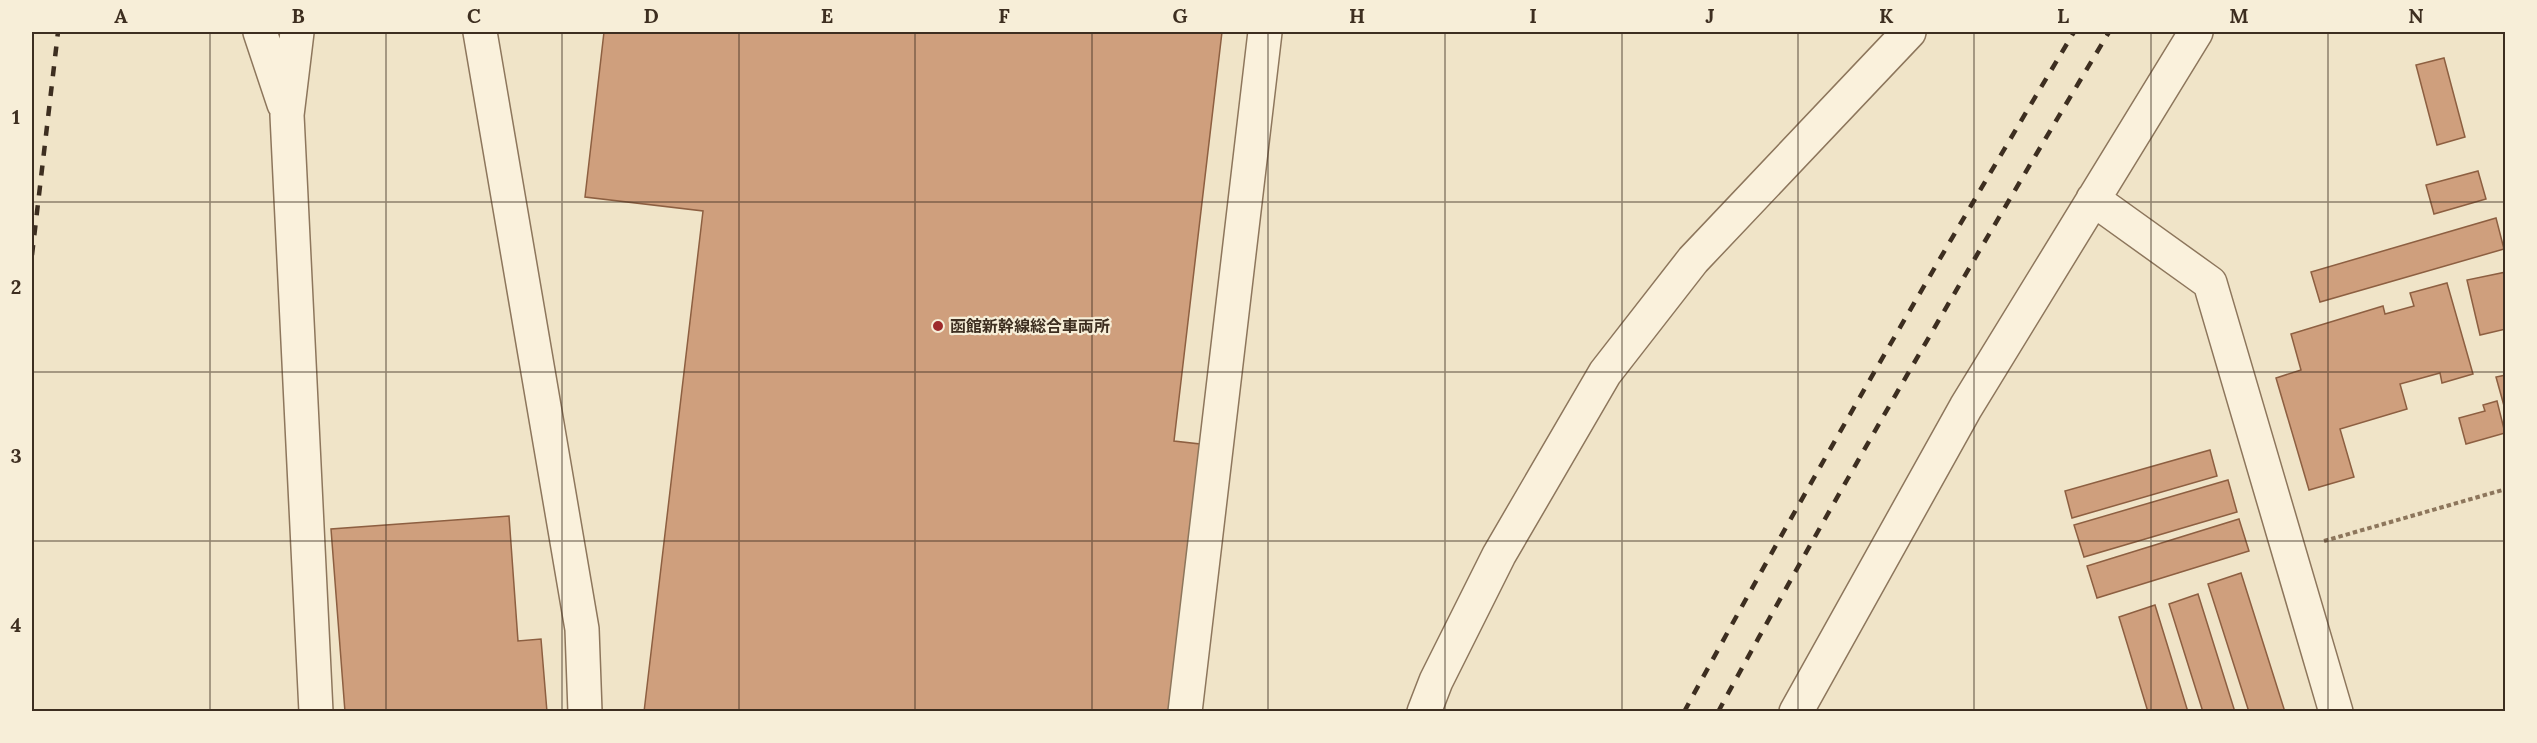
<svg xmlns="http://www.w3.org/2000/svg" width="2537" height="743" viewBox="0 0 2537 743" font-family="Lora,'Noto Sans JP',serif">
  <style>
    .building { fill: #cf9f7d; stroke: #8d5f41; stroke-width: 1.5 }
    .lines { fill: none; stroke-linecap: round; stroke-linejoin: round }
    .minor-casing { stroke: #8d765c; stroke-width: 36 }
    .path { stroke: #8d765c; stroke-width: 4; stroke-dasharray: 4.5 3; stroke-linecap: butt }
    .minor { stroke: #faf1dc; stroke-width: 33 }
    .rail { stroke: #3d2e20; stroke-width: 4.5; stroke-dasharray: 10 10; stroke-linecap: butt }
    .grid { fill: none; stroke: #3d2e20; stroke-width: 1.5; stroke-opacity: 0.55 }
    .poi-dot { fill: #9e2a2b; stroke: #f7eed8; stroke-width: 2 }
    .labels { text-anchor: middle; stroke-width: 4.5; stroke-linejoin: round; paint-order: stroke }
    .poi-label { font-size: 16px; font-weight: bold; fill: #3d2e20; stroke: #f7eed8; text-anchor: start }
    .neatline { fill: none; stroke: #3d2e20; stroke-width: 2 }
    .grid-label { font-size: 20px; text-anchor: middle; font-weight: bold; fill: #3d2e20 }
  </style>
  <rect width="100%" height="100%" fill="#f0e4c8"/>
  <!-- building -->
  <path class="building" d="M604,32H1222L1174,441L1200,444L1169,712H644L703,211L585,197Z
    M2444,58L2465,137L2437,145L2416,65Z
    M2478,171L2486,199L2434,214L2426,185Z
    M2496,218L2504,249L2320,302L2311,272Z
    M2506,272V329L2480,335L2467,280Z
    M2447,283L2473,374L2442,383L2440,373L2400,384L2407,409L2340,429L2354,477L2309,490L2276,378L2301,370L2291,334L2383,306L2385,314L2414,306L2410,293Z
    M2506,375V413L2496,377Z
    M2497,401L2505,433L2466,444L2459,418L2485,411L2483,405Z
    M2210,450L2217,476L2072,518L2065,491Z
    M2228,480L2237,512L2084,557L2074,525Z
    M509,516L518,641L541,639L547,712H345L331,529Z
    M2239,519L2249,551L2097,598L2087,566Z
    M2241,573L2285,712H2249L2208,584Z
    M2198,594L2235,712H2203L2169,604Z
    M2155,605L2188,712H2148L2119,617Z"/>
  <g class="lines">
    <!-- minor casing -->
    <g class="minor-casing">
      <path id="minor" d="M260,32L284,104
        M297,32L287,115L316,712
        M480,32L582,629L585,712
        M2093,199L2210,283L2336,712
        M1185,712L1265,32
        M1424,712L1436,681L1499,555L1605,373L1693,260L1909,32
        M1796,712L1966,407L2196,32"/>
    </g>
    <!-- path -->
    <path class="path" d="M2324,541L2506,489"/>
    <!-- minor -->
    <use href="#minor" class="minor"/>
    <!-- rail -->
    <path class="rail" d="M32,255L58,32
      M1684,712C1809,482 1940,256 2074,32
      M1718,712C1843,482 1975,256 2109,32"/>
  </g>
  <!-- grid -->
  <path class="grid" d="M210,32V712M386,32V712M562,32V712M739,32V712M915,32V712M1092,32V712M1268,32V712M1445,32V712M1622,32V712M1798,32V712M1974,32V712M2151,32V712M2328,32V712M32,202H2506M32,372H2506M32,541H2506"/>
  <!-- markers -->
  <circle class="poi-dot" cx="938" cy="326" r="6"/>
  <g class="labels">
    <!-- poi labels -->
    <g class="poi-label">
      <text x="950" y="332">函館新幹線総合車両所</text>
    </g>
  </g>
  <!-- border -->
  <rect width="2537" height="743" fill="none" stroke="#f7eed8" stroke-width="66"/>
  <rect x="33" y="33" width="2471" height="677" class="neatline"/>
  <g class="grid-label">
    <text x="121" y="23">A</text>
    <text x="298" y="23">B</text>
    <text x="474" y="23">C</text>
    <text x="651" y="23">D</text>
    <text x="827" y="23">E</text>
    <text x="1004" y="23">F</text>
    <text x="1180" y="23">G</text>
    <text x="1357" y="23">H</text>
    <text x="1533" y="23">I</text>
    <text x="1710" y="23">J</text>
    <text x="1886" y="23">K</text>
    <text x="2063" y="23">L</text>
    <text x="2239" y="23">M</text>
    <text x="2416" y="23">N</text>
    <text x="16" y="124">1</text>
    <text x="16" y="294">2</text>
    <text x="16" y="463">3</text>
    <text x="16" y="632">4</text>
  </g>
</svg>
